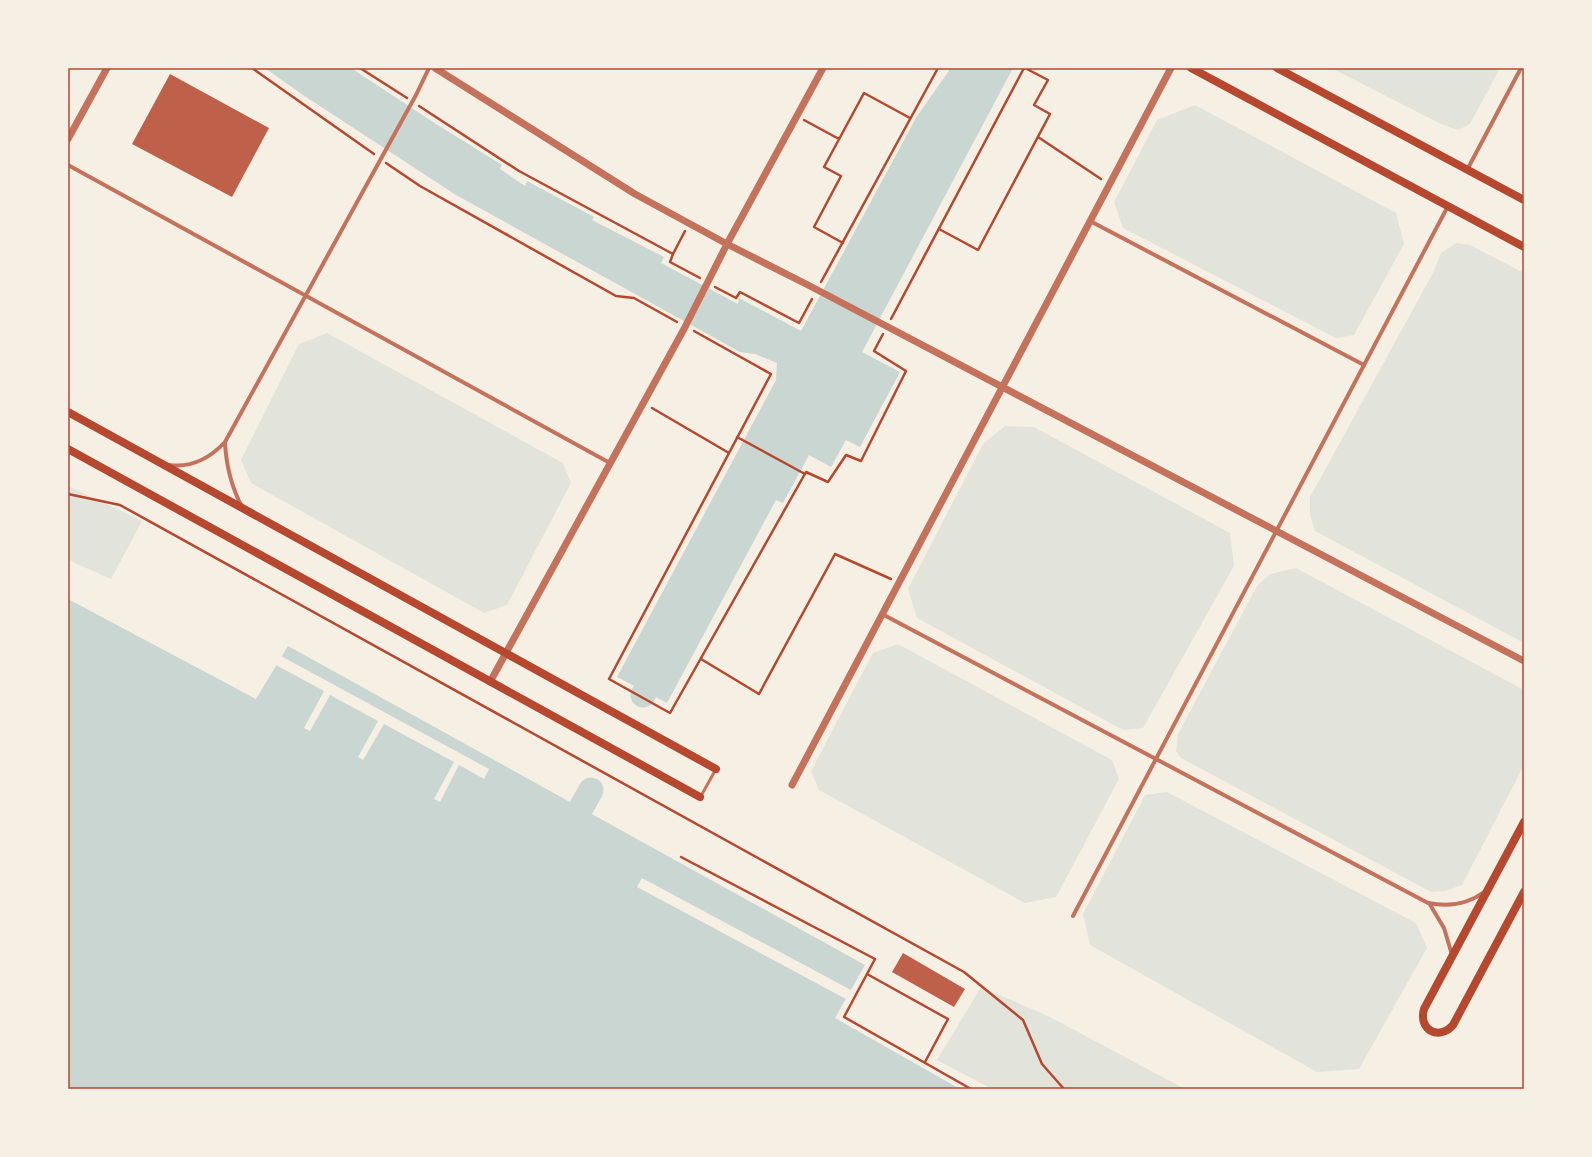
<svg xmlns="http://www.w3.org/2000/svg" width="1592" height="1157" viewBox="0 0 1592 1157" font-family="Inter,sans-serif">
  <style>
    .green { fill: #e2e4dc }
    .water { fill: #c9d6d2 }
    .pier { fill: #f6efe4 }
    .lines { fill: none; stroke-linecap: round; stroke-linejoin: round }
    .river { stroke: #c9d6d2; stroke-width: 25 }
    .building { fill: #bf614a }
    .path { stroke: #b5482f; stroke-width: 2.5 }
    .service { stroke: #c5725c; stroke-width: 3 }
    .minor { stroke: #c5725c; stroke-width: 4 }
    .tertiary { stroke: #c5725c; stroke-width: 7 }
    .secondary { stroke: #b5482f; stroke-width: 8 }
    .neatline { fill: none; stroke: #b5482f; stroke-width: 1.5 }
  </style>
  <rect width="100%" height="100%" fill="#f6efe4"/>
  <!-- green -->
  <path class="green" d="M1336,68H1500L1470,124L1458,130L1441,124L1335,70Z
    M1195,105L1396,213L1404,244L1354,335L1336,338L1123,228L1114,202L1157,120Z
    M1456,243L1470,245L1524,273V643L1315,531L1310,515V497L1434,271L1441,253Z
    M327,333L563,463L571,483L507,605L484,613L251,483L241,460L299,344Z
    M1005,426L1034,427L1230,533L1234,566L1143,728L1123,730L917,618L908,589L983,444Z
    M68,486L142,521L111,579L68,560Z
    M1296,568L1524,690V765L1462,885L1445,891L1431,892L1181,758L1176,751L1178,734L1257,586L1270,574Z
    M898,644L1112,760L1119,779L1056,897L1025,903L819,790L811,771L873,653Z
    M1167,792L1416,923L1427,948L1359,1069L1317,1072L1090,945L1083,914L1145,795Z
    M981,987L1050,1017L1185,1089H992L937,1060Z"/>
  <!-- water -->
  <path class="water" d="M265,68H351L436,124L502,165L500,169L525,186L527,181L594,217L592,220L664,257L661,263L738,304L739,298L801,331L917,116L951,68H1013L862,352L900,372L860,447L846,440L831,467L809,455L783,503L776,500L667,703L617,677L776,380L777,363L755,354L740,352L456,195L300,93Z
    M68,599L256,699L288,646L865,965L835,1018L960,1089H68Z"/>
  <!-- pier -->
  <path class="pier" d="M281,656L489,769L484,779L459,765L440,802L434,799L454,762L384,724L363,760L358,757L378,721L330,695L310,731L304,728L324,691L276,665Z
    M642,878L851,990L846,999L637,887Z"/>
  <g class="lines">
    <!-- river -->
    <path class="river" d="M643,695L661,662
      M564,838L591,790"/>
  </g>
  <!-- building -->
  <path class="building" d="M170,74L269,128L232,197L132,144Z
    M903,953L965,989L954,1007L892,972Z"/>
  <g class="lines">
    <!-- path -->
    <path class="path" d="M252,68L374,154
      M360,68L407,98
      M419,106L519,171L673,254L670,262L700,278
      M804,120L839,139
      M1038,137L1101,179
      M386,163L420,186L616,296L634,298L677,322
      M939,229L978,250L1050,114L1034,105L1048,80L1025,68
      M843,243L814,227L841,176L824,167L864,93L910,118
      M673,254L685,231
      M821,282L938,68
      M715,287L736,298L740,292L799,323L812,299
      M891,319L1024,68
      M694,331L771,374L609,679L670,713L806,472L828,482L846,455L861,461L906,371L874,351L883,334
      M652,408L729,453
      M737,437L805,474
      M68,494L120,505L964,972L1023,1020L1042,1064L1064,1089
      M701,659L759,694L835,554L891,579
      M681,857L875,959L844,1017L971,1089
      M867,974L948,1019L925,1062"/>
    <!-- service -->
    <path class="service" d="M701,796L716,769"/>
    <!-- minor -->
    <path class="minor" d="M68,165L610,463
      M1467,170L1521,68
      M1090,221L1364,365
      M225,442C226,465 231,486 242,507
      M169,465C191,468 210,458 225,442L416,95L429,68
      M882,614L1428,903C1449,907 1467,905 1484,892
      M1429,903L1444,928L1452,955
      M1073,916L1448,206"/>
    <!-- tertiary -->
    <path class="tertiary" d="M435,68L635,194L727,244L808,285L1524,661
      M68,139L107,68
      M490,682L684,329L727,244L823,68
      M792,785L1171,68"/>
    <!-- secondary -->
    <path class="secondary" d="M1191,68L1524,247
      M1277,68L1524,200
      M68,412L716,769
      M68,449L700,797
      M1524,822L1424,1009C1418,1030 1439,1041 1453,1025L1524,892"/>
  </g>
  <!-- border -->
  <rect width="1592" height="1157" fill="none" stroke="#f6efe4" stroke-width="138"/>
  <rect x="69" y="69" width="1454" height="1019" class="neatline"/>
</svg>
